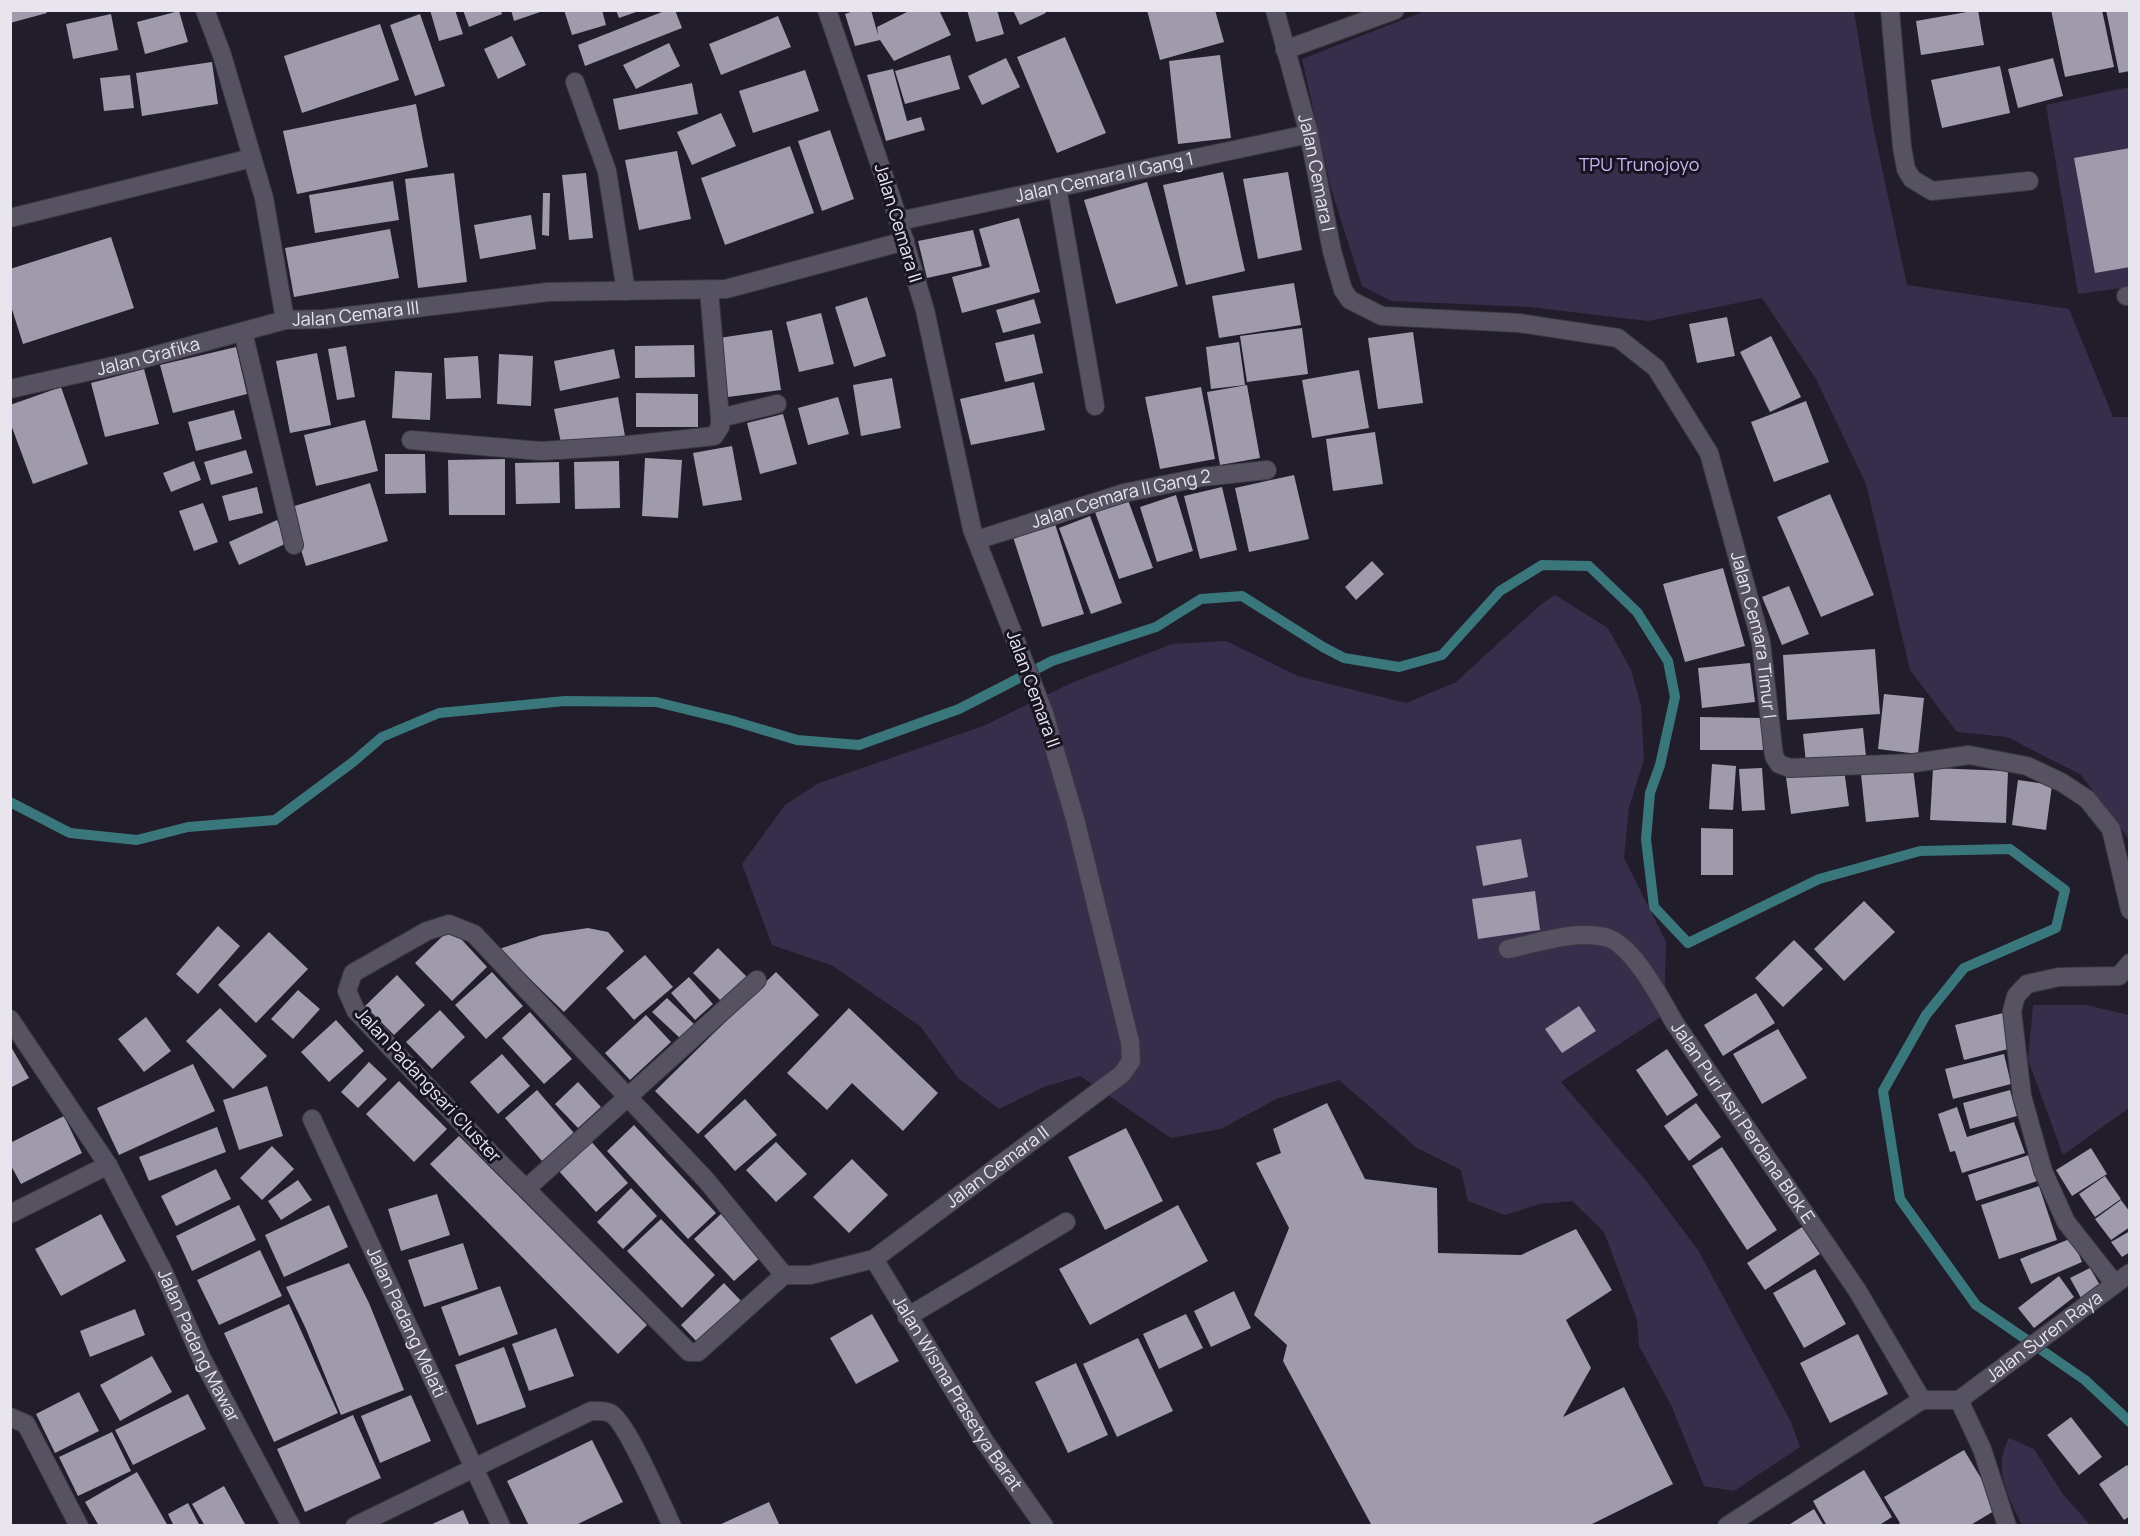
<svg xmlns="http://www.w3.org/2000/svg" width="2140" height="1536" viewBox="0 0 2140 1536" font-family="Manrope,sans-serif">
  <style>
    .green { fill: #372e4b }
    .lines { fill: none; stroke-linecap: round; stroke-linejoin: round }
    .stream { stroke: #3a777d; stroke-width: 10 }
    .building { fill: #9f9aac }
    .minor-casing { stroke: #3c3843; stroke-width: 20 }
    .minor { stroke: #565262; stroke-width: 18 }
    .labels { text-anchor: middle; stroke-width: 6; stroke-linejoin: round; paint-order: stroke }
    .park-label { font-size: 18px; fill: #cbb7f9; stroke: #181421 }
    .street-label { font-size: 18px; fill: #e8e5ef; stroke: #181421 }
  </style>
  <rect width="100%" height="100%" fill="#211d2a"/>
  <!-- green -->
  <path class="green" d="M1425,11H1854L1872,121L1907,285L2069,309L2113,417H2129V843L2127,836L2081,775L2007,737L1957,732L1910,670L1866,484L1816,379L1762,298L1648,321L1529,307L1391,301L1362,286L1331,189L1302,59Z
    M2129,87V287L2078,294L2046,105Z
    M1555,595L1608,628L1631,670L1641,706L1644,760L1629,807L1624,858L1666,942L1664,1015L1561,1082L1647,1182L1698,1250L1791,1422L1800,1447L1734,1491L1704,1486L1671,1405L1639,1346L1637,1320L1604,1232L1572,1201L1540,1204L1505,1215L1468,1201L1461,1170L1417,1148L1339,1080L1276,1099L1221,1129L1171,1138L1080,1076L1044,1087L999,1109L958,1078L920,1026L833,966L772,945L742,864L785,805L819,783L983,726L1071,683L1172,644L1226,641L1298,676L1406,703L1456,682L1540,605Z
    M2033,1005H2086L2129,1015V1108L2063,1155L2028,1060Z
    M2009,1438L2034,1449L2063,1494L2090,1525H2022C2008,1496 1992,1469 2009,1438Z"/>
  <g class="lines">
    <!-- stream -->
    <path class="stream" d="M10,802L70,833L137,840L188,827L275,820L353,762L382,737L439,713L565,701L656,702L730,720L797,740L859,745L959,709L1052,661L1156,627L1201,599L1242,596L1323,647L1344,658L1399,667L1442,655L1500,591L1542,565L1589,566L1637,612L1668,661L1675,697L1660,765L1650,793L1646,839L1654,907L1688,943L1819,879L1920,851L2010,849L2065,890L2056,928L1964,968L1926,1015L1883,1091L1900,1199L1976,1305L2085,1380L2130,1422"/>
  </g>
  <!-- building -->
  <path class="building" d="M10,10H46L47,13L10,23Z
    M430,10H455L463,34L439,41Z
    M463,10H501L502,14L469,27Z
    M511,10H543V11L514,21Z
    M564,10H602L606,25L572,35Z
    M616,10H639V11L619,18Z
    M667,10H675L682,28L585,66L578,45Z
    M857,10H871L878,35L877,27L911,10H939L951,35L894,61L880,40L855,46L845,14Z
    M967,10H997L1004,34L976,42Z
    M1013,10H1044L1046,13L1020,25Z
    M1147,10H1215L1224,42L1160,60Z
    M1978,10L1984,45L1921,55L1916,21Z
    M2051,10H2102L2114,67L2065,77Z
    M2106,10H2130V71L2119,73Z
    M179,11L188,42L145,54L137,22Z
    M111,14L118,50L73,59L66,24Z
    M420,14L445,86L415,96L390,25Z
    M778,16L791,47L721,75L709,44Z
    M380,24L399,80L302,113L284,56Z
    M512,36L526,65L498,79L484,49Z
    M1065,37L1106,133L1057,153L1017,57Z
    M669,43L680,66L636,89L623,65Z
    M950,55L960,89L905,104L895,71Z
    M1220,55L1231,138L1178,144L1169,61Z
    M1006,58L1020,87L982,105L968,76Z
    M2053,58L2063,96L2018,108L2008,69Z
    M212,62L218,104L142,116L136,73Z
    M2000,66L2010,113L1942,128L1931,80Z
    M893,69L907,121L921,117L925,130L886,141L867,75Z
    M805,70L819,111L753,133L739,91Z
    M130,75L134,108L104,111L100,78Z
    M692,83L698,114L619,130L613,99Z
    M416,104L428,167L297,194L283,131Z
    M721,113L736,146L692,165L677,132Z
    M830,130L854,199L822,211L798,141Z
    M790,146L814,213L725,245L701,178Z
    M2130,148V267L2095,273L2074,158Z
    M677,151L691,219L639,230L625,160Z
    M1223,172L1245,271L1186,285L1163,185Z
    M1288,172L1302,250L1258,259L1243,179Z
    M454,173L467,282L418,288L405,179Z
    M586,173L593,238L569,240L562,175Z
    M393,181L399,220L315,233L309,195Z
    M1147,182L1178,286L1116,304L1084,200Z
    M543,193H550L549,236L542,235Z
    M531,215L536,249L480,259L474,225Z
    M1019,218L1040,292L962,313L952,277L990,267L979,229Z
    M390,229L399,278L294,297L285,248Z
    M973,230L982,266L927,278L918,241Z
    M111,237L134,308L23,344L10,303V269Z
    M1294,283L1301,325L1219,338L1212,296Z
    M867,297L886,356L854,367L835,307Z
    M1034,299L1041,323L1003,333L996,310Z
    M821,313L834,364L799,372L786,322Z
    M1727,317L1735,356L1697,363L1689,324Z
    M1302,328L1308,374L1247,382L1240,336Z
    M772,330L781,390L728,397L719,338Z
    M1413,332L1423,403L1378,409L1368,338Z
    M1034,334L1043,373L1005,382L995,343Z
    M1771,336L1801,397L1770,412L1740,352Z
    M1239,342L1245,385L1211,389L1206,347Z
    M694,345L695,377L635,378V346Z
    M346,346L355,397L337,400L328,349Z
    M236,347L247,394L173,413L160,365Z
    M614,349L620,378L560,391L554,361Z
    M317,353L331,425L290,433L276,361Z
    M499,354L533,356L531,406L497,404Z
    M478,356L481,398L446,399L444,358Z
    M144,369L159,424L105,437L91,383Z
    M1359,370L1369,428L1312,438L1302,380Z
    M395,371L432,373L430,420L392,418Z
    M892,378L901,428L861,436L853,385Z
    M1034,382L1045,430L971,445L960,399Z
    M1247,385L1260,458L1220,465L1207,392Z
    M61,387L88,464L33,484L10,422V405Z
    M1201,387L1215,459L1160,469L1145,397Z
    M636,393L698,394V427H636Z
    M618,397L625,436L562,448L554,409Z
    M838,397L849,434L808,445L798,408Z
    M1806,401L1829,462L1774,482L1751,422Z
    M234,410L242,439L196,451L188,422Z
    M783,414L797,464L760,474L747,423Z
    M365,420L378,471L316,486L304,435Z
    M1375,432L1383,484L1333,491L1326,439Z
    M732,446L742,500L703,506L693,453Z
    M246,450L253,473L211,485L204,462Z
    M385,454H425L426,493L385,494Z
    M645,458L682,460L678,518L642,516Z
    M505,459V515H449L448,460Z
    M194,461L201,480L171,492L163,473Z
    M619,461L620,508L575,509L574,462Z
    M559,462L560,503L516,504L515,463Z
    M1294,475L1309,539L1249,552L1235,488Z
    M370,483L388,541L306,566L288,508Z
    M257,487L263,513L229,521L222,496Z
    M1222,487L1237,550L1200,559L1184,496Z
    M1830,494L1874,595L1821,617L1777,517Z
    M1176,495L1193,551L1157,562L1140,507Z
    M1128,500L1153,568L1119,579L1095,512Z
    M203,503L218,542L194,551L179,511Z
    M1090,516L1122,603L1091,614L1059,528Z
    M277,520L287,543L239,565L229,542Z
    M1055,524L1084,614L1042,627L1013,537Z
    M1372,561L1384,574L1356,600L1345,587Z
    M1723,568L1745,646L1685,662L1663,584Z
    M1789,586L1809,634L1782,645L1762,597Z
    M1875,649L1880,714L1787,720L1783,655Z
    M1750,663L1755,702L1702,708L1698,668Z
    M1884,694L1924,698L1918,754L1878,749Z
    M1700,717L1762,718L1763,750H1700Z
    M1863,728L1866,756L1806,763L1803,734Z
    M1712,764L1736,766L1733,810L1709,809Z
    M1762,768L1765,810L1742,811L1739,769Z
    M1913,768L1919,817L1866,822L1861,774Z
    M1933,768L2008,771L2006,823L1930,820Z
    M1844,769L1849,806L1791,814L1786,777Z
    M2018,780L2052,785L2046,830L2012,825Z
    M1701,828L1733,829V875H1701Z
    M1521,839L1528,877L1483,886L1476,846Z
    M1535,891L1540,930L1478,939L1472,899Z
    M1864,901L1895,932L1844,981L1814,949Z
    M218,926L240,946L198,994L176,974Z
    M451,928L487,967L452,1001L415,963Z
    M588,928L608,932L624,951L564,1012L499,949L542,935Z
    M269,932L308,969L256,1023L218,985Z
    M1794,940L1823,969L1783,1007L1755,978Z
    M718,948L748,978L723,1003L693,973Z
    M645,955L673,987L634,1020L606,988Z
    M492,972L523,1006L486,1039L455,1005Z
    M776,972L819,1015L698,1134L655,1091Z
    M397,975L425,1005L394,1035L365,1006Z
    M689,977L713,1004L695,1020L671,993Z
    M298,990L320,1009L293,1039L271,1019Z
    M1756,993L1775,1023L1723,1056L1704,1025Z
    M667,998L695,1025L681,1039L652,1012Z
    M1579,1006L1596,1031L1562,1053L1545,1029Z
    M220,1008L267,1056L233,1089L186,1041Z
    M849,1008L938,1093L903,1131L852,1083L827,1110L787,1073Z
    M440,1010L465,1037L432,1069L406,1042Z
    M530,1012L572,1059L544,1084L502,1038Z
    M2003,1013L2012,1048L1964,1060L1955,1025Z
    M646,1015L671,1042L630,1080L605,1053Z
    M146,1017L171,1051L144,1072L118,1039Z
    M336,1020L364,1051L329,1082L301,1052Z
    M1778,1029L1807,1078L1762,1104L1733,1054Z
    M10,1045L29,1078L10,1088Z
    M1667,1049L1698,1095L1667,1116L1636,1070Z
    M502,1054L530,1086L498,1114L470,1082Z
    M2004,1054L2011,1084L1953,1099L1945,1069Z
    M369,1062L387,1079L358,1108L341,1092Z
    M193,1064L215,1111L119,1155L97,1108Z
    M399,1081L447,1129L414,1162L366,1114Z
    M578,1082L601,1107L578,1128L555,1104Z
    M267,1086L283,1136L239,1150L223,1100Z
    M537,1090L574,1133L542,1161L505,1118Z
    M2010,1090L2017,1116L1970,1129L1963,1103Z
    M745,1099L777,1135L735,1171L704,1136Z
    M1327,1103L1365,1179L1437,1188L1438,1253L1521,1255L1576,1229L1612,1290L1566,1320L1591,1368L1563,1417L1624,1387L1673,1484L1588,1526H1372L1283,1361L1287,1345L1254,1315L1289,1228L1256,1163L1281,1153L1273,1129Z
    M1696,1103L1721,1137L1689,1161L1664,1126Z
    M1957,1107L1967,1137L2014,1122L2025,1153L1962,1173L1955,1151L1950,1152L1938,1114Z
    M64,1116L82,1153L21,1184L10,1164V1143Z
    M634,1125L716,1213L688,1239L607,1151Z
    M217,1127L226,1152L149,1181L139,1157Z
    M1126,1128L1163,1201L1105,1230L1068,1157Z
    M459,1136L647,1325L618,1354L430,1164Z
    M589,1139L628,1183L596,1212L557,1169Z
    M776,1142L807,1174L776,1202L746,1170Z
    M272,1146L294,1169L262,1200L240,1178Z
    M1722,1147L1777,1230L1747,1250L1692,1166Z
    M2091,1148L2107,1174L2072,1196L2056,1170Z
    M2032,1154L2040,1180L1976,1201L1968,1175Z
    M852,1159L888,1195L849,1233L813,1197Z
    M216,1169L231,1199L176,1226L161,1196Z
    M2105,1176L2121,1199L2095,1217L2079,1194Z
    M298,1180L312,1200L281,1220L268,1201Z
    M2039,1186L2057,1240L1999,1259L1981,1205Z
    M631,1188L657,1216L623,1249L597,1222Z
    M437,1194L450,1235L401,1251L388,1209Z
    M2121,1200L2130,1212V1227L2111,1240L2095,1219Z
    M239,1205L256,1240L192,1271L176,1236Z
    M329,1205L348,1247L284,1277L265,1235Z
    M1178,1205L1208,1261L1090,1325L1059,1269Z
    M101,1214L126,1261L61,1296L35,1249Z
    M721,1214L761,1257L734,1281L694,1239Z
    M661,1219L715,1275L682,1308L627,1251Z
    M1802,1227L1820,1254L1765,1290L1747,1263Z
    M2130,1231V1252L2122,1257L2111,1242Z
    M2072,1238L2082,1262L2031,1284L2020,1259Z
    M463,1243L478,1289L424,1307L408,1260Z
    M260,1250L282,1296L219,1325L197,1280Z
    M349,1263L369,1303L404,1390L341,1415L306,1329L286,1287Z
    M2090,1268L2101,1287L2081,1298L2070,1278Z
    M1815,1269L1846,1324L1804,1348L1773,1293Z
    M2059,1276L2074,1297L2034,1328L2018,1308Z
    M724,1283L743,1303L699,1344L681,1325Z
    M500,1286L518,1334L459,1356L441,1307Z
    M1234,1291L1251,1328L1211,1347L1194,1311Z
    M289,1304L338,1413L274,1442L224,1333Z
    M135,1309L145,1335L90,1357L80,1331Z
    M872,1314L899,1361L856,1384L830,1338Z
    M1186,1314L1203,1348L1159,1369L1143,1334Z
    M556,1328L574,1376L529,1391L512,1344Z
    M1858,1334L1888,1394L1830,1423L1800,1363Z
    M1138,1338L1173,1411L1117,1437L1083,1364Z
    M504,1347L526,1407L477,1425L455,1365Z
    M152,1356L172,1392L120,1421L100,1385Z
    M1076,1363L1108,1435L1068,1453L1035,1382Z
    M79,1392L99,1431L55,1453L36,1414Z
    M188,1394L206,1429L133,1465L115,1430Z
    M411,1395L431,1441L380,1463L361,1416Z
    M353,1415L381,1478L305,1512L277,1449Z
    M2071,1417L2102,1457L2079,1475L2047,1435Z
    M112,1432L131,1471L78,1496L59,1457Z
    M592,1440L623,1502L574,1526H529L507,1481Z
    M1964,1450L1999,1508L1969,1526H1896L1900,1523L1884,1497Z
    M2127,1465L2130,1469V1516L2124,1520L2099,1484Z
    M1864,1470L1892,1517L1878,1526H1827L1813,1501Z
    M137,1472L168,1526H99L85,1502Z
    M224,1486L246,1526H205L192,1504Z
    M769,1502L780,1526H717Z
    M188,1503L200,1526H174L168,1514Z
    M1814,1509L1824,1526H1787Z
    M463,1510L470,1526H428Z"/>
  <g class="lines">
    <!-- minor casing -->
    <g class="minor-casing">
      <g id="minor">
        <path id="s1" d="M205,10L222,55L264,198L285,320L324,319L548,292L726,289L905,241"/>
        <path id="s2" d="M1275,10L1309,134L1332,251L1343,290L1350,300L1382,316L1519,323L1618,338L1656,368L1709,453L1761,642L1774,756L1779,764L1790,768L1914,763L1969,755L2027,766L2061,782L2087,799L2111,829L2130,910"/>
        <path d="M1890,10L1902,147L1906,169L1912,179L1932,191L2029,181"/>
        <path d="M1285,50L1395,10"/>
        <path d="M575,82L607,171L626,291"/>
        <path d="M1057,187L1095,406"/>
        <path d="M10,218L252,158"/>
        <path id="s3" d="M899,221L1309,134"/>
        <path d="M709,290L720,418L777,404"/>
        <path d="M2126,296H2130"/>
        <path d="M243,332L294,545"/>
        <path id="s4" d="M10,389L131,362L285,320"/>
        <path d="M411,440L541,451L620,446L714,436L720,427V418"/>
        <path id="s5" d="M977,540L1124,493L1203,477L1267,470"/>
        <path id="s6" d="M1508,949C1538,943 1574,930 1605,937C1632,943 1661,999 1674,1022L1857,1290L1922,1400"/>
        <path id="s7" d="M10,1019L108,1165L164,1273L201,1357L291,1526"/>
        <path id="s8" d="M312,1119L501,1526"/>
        <path d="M526,1189L757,980"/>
        <path d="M10,1214L108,1165"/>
        <path id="s9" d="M874,1259L985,1442L1044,1526"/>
        <path id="s10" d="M784,1275L698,1352H689L494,1157L356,1011L347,991L353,973L427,931L449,924L474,934L706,1180L784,1275H810L874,1259L1122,1074L1131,1061L1130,1042L1075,819L1044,713L972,529L925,310L893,203L827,10"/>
        <path d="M2115,1284L2066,1222L2043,1171L2022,1096L2012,1011L2016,996L2027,984L2059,977L2119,976L2130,963"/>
        <path d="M907,1317L1066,1222"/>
        <path id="s11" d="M1959,1400L2130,1273"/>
        <path d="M1959,1400L1982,1449L2007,1526"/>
        <path d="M10,1417L26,1424L79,1526"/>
        <path d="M355,1526L591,1411C597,1411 604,1410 610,1413C626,1420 662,1505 672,1526"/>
        <path d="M1727,1526L1922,1400H1959"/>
      </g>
    </g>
    <!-- minor -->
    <use href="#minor" class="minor"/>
  </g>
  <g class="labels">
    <!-- park labels -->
    <g class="park-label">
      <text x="1639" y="171">TPU Trunojoyo</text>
    </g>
    <!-- street labels -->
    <g class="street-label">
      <text dy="6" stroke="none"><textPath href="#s2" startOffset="168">Jalan Cemara I</textPath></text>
      <text dy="6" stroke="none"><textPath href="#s3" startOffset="210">Jalan Cemara II Gang 1</textPath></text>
      <text transform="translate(898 223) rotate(73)" y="6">Jalan Cemara II</text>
      <text dy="6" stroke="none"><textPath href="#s1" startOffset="392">Jalan Cemara III</textPath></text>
      <text dy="6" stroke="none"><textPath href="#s4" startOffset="142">Jalan Grafika</textPath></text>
      <text dy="6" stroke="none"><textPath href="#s5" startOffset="150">Jalan Cemara II Gang 2</textPath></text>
      <text dy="6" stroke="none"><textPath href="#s2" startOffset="910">Jalan Cemara Timur I</textPath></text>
      <text transform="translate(1033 689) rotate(70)" y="6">Jalan Cemara II</text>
      <text transform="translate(428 1085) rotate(47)" y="6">Jalan Padangsari Cluster</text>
      <text dy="6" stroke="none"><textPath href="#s6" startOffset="332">Jalan Puri Asri Perdana Blok E</textPath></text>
      <text dy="6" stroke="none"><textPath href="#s10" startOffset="1484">Jalan Cemara II</textPath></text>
      <text dy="6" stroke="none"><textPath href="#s8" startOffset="224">Jalan Padang Melati</textPath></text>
      <text dy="6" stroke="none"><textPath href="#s11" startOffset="106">Jalan Suren Raya</textPath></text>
      <text dy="6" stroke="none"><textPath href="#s7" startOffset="378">Jalan Padang Mawar</textPath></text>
      <text dy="6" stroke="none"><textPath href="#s9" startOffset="158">Jalan Wisma Prasetya Barat</textPath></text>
    </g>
  </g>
  <!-- border -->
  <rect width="2140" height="1536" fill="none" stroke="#e8e5ef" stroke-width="24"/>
</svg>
